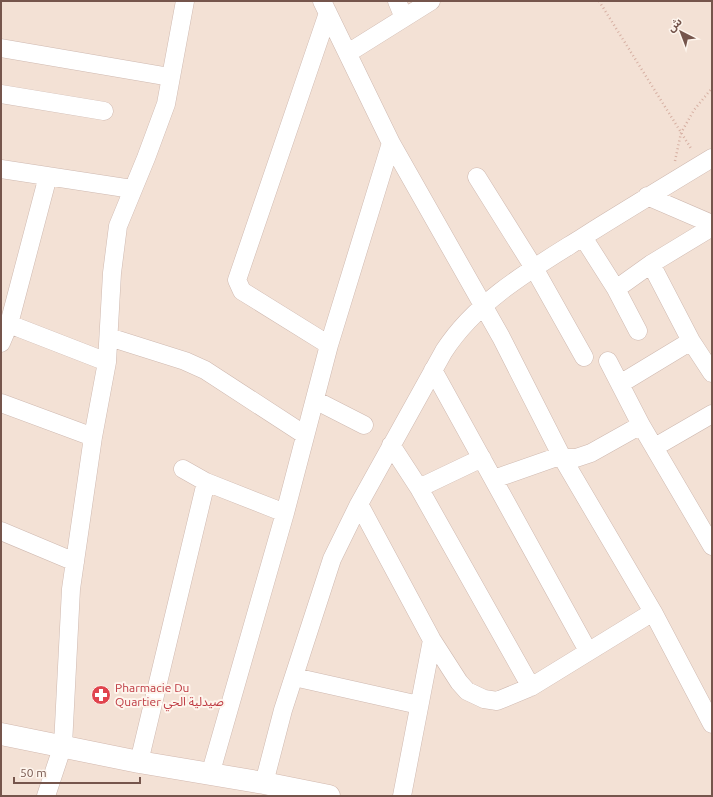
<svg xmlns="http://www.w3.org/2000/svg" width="713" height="797" viewBox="0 0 713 797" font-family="Ubuntu,'Noto Sans Arabic',sans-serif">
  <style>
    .residential { fill: #f3e1d5 }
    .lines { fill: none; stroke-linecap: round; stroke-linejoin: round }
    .street-casing { stroke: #cfb9b0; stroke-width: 19 }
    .secondary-casing { stroke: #d2b8ae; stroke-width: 23 }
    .path { stroke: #d6afa2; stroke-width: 2.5; stroke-dasharray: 1 3; stroke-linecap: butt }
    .street { stroke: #fff; stroke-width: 18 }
    .secondary { stroke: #fff; stroke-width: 22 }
    .labels { text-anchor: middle; stroke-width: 4; stroke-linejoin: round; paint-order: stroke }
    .health-label { font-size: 12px; fill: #be3a42; stroke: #fef5ed; text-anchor: start }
  </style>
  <rect width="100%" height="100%" fill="#fcf1e7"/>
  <!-- residential -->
  <path class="residential" d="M1,1H712V796H1Z"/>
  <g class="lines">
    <!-- street casing -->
    <g class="street-casing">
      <path id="street" d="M322,1L391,143L501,337L563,459L653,612L712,724
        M397,1L404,18
        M328,13L237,280L242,291L329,345
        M1,48L170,77
        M348,53L431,1
        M1,94L104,111
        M1,169L132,189
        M477,177L534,268L584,357
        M647,196L712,224
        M583,237L616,289L638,331
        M651,264L691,341L712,373
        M616,289L651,264L712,227
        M9,324L107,362
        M109,337L185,361L205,370L305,435
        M1,343L9,324L48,176
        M608,361L641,425L712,546
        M433,370L588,651
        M620,384L691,341
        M315,400L364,425
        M1,403L93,437
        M391,445L419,488L531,687
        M655,447L712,414
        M183,469L206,482L285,513
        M494,479L554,458H576L591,453L641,425
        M419,488L482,458
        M1,531L75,562
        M653,612L531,687L497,701L484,699L467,691L459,682L432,640L359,504L444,351C477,300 532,269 583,237C626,210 669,184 712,158
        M294,677L419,705
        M139,762L206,482
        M210,775L285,513L329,345L391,143
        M264,783L283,710L332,559L359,504
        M46,796L63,745L71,589L93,437L107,362L112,273L118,226L146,158L166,104L185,1
        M402,796L432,640"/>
    </g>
    <!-- secondary casing -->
    <g class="secondary-casing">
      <path id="secondary" d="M1,734L139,762L264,783L329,796"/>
    </g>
    <!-- path -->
    <path class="path" d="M599,1L692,150
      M675,161L681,133L694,110L712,88"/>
    <!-- street -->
    <use href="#street" class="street"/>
    <!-- secondary -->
    <use href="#secondary" class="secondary"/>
  </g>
  <!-- icons -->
  <defs>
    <g id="pharmacy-disc" transform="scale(1)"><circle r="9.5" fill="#e0444e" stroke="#fef5ed"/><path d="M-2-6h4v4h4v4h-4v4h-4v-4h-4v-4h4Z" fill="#fff"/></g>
  </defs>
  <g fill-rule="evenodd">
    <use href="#pharmacy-disc" x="101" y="695"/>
  </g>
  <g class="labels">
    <!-- health labels -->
    <g class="health-label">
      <text x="115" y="692">Pharmacie Du<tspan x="115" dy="14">Quartier صيدلية الحي</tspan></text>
    </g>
  </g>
  <!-- border -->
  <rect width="713" height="797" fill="none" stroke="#75554c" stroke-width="4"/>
  <!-- north arrow -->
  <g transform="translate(681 32) rotate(318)" stroke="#fef5ed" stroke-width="3" paint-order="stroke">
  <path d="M0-3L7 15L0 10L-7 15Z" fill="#75554c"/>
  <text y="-6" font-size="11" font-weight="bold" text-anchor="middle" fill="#75554c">ش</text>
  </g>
  <!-- scale -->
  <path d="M14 777v6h126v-6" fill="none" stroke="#75554c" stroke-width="2"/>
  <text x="20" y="777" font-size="12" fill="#75554c" stroke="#fef5ed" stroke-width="3" paint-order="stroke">50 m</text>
</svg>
